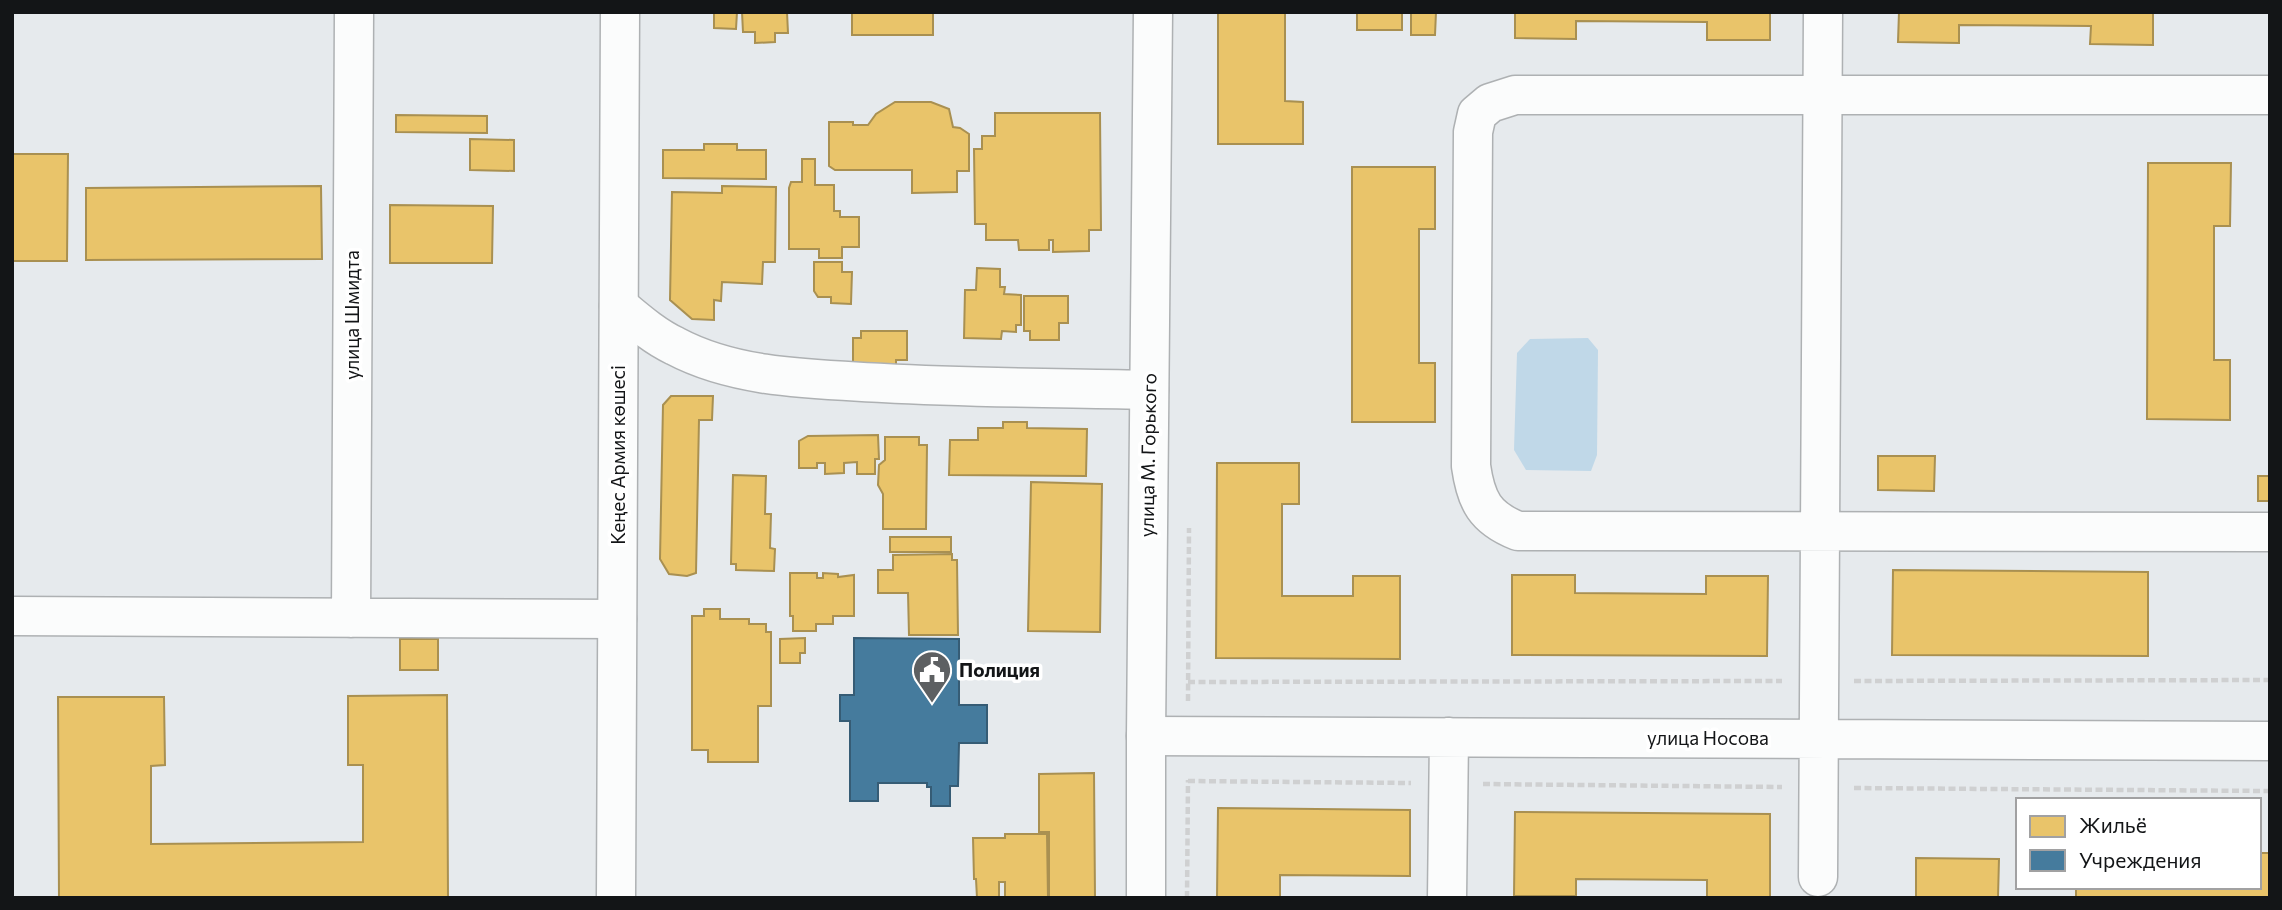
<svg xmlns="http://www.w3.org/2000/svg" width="2282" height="910" viewBox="0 0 2282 910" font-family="Commissioner,sans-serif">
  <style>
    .green { fill: #c0d8e8 }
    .homes { fill: #e9c46a; stroke: #a99051; stroke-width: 2 }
    .public { fill: #457b9d; stroke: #365c75; stroke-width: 2 }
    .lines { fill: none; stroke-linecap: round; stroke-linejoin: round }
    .minor-casing { stroke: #aeb1b3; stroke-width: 41 }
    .secondary-casing { stroke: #aeb1b3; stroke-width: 41 }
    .path { stroke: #cfd0d1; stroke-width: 4.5; stroke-dasharray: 7 3.5; stroke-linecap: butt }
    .minor { stroke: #fbfcfc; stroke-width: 38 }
    .secondary { stroke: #fbfcfc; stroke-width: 38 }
    .labels { text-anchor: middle; stroke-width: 7; stroke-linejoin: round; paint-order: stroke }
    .street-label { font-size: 19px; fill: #131517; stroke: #fff }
    .poi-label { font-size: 19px; font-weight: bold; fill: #131517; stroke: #fff; text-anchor: start }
  </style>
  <rect width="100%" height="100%" fill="#e6eaed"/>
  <!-- green -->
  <path class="green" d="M1588,338L1598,350L1597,455L1591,471L1526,470L1514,450L1517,353L1530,339Z"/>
  <!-- homes -->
  <path class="homes" d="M714,12H737L736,29L714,28Z
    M742,12H787L788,33H775V42L755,43V32H743Z
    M852,12H933V35H852Z
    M1218,12H1285V101L1303,102V144H1218Z
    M1357,12H1402V30H1357Z
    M1411,12H1436L1435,35H1411Z
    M1515,12H1770V40H1707V22L1576,21V39L1515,38Z
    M1899,12H2153V45L2090,44L2091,26L1959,25V43L1898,42Z
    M895,102H931L949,109L953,127L960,128L969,134V171H957V192L912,193V170H835L829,166V122H853V125H868L876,114Z
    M995,113H1100L1101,230H1089V251L1053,252V240H1049V250H1019L1018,240H986V224H975L974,149H982V136H995Z
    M396,115L487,116V133L396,132Z
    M470,139L514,140V171L470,170Z
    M704,144H737V150H766V179L663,178V150H704Z
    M12,154H68L67,261H12Z
    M802,159H815V185H834V211H840V217H859V247H842V258H819V249H789V188L791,182H802Z
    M2148,163H2231L2230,226H2214V360H2230V420L2147,419Z
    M1352,167H1435V229H1419V363H1435V422H1352Z
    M321,186L322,259L86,260V188Z
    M722,186L776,187L775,262H763L762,284L722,282L721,301L714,300V320L692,319L670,300L672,192L722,193Z
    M390,205L493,206L492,263H390Z
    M814,262H842V272H852L851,304L831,303V297H818L814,291Z
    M977,268L1000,269V287H1005L1004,294L1021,295V325H1016V332L1002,331L1001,339L964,338L965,290H976Z
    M1024,296H1068V323H1059V340H1030V331H1024Z
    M861,331H907V360H896V376L853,365V338H861Z
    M671,396H713L712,420H699L696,573L687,576L669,574L660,559L663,405Z
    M1003,422H1027V428L1087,429L1086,476L949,475L950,440H978V428H1003Z
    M878,435L879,459H875V474H857V462L844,463V473L825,474V463H817V468H799V441L808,436Z
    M885,437H919V445H927L926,529H883V494L878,485L879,465L885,460Z
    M1878,456H1935L1934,491L1878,490Z
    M1217,463H1299V504H1282V596H1353V576H1400V659L1216,658Z
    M733,475L766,476L765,514H771L770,548L775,549L774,571L736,570V564H731Z
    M2258,476H2270V501H2258Z
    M1031,482L1102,484L1100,632L1028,631Z
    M890,537H951V552H890Z
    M952,554V560H957L958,635H909L908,593H878V570H893V555Z
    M1893,570L2148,572V656L1892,655Z
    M790,573H817V578H823V573L838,574V577L854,575V616H833V624H816V631H793V616H790Z
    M1512,575H1575V593L1706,594V576H1768L1767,656L1512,655Z
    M704,609H720V619H749V624H766V632H771V706H758V762H708V750H692V616H704Z
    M805,638V653H800V663H780V639Z
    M400,639H438V670H400Z
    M447,695L448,898H59L58,697H164L165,765L151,766V844L363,842V765H348V696Z
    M1094,773L1095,898H1049V832H1039V774Z
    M1218,808L1410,810V876L1280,875V898H1217Z
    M1515,812L1770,814V898H1707V880L1576,879V896H1514Z
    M1005,834H1047L1048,898H1005V882H999V898H977L976,879H974L973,838H1005Z
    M2259,853H2270V898H2076V887H2259Z
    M1916,858L1999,859L1998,898H1916Z"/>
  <!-- public -->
  <path class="public" d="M854,638L959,639V705H987V743H959L958,786H950V806H931V787H927V783H878V801H850V721H840V695H854Z"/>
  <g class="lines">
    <!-- minor casing -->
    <g class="minor-casing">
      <path id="minor" d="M2270,95H1515L1490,103L1477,114L1473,132L1471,466C1476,501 1485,518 1518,531L2270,532
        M619,306C637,321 654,336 675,346C737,379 814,379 883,383C971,388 1060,388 1149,390
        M12,616L617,619
        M351,618L354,12
        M1146,736L2270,741
        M1818,877L1823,12
        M1447,898L1449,737"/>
    </g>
    <!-- secondary casing -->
    <g class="secondary-casing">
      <path id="secondary" d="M616,898L620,12
        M1146,898V736L1153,12"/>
    </g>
    <!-- path -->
    <path class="path" d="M1854,681L2270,680
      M1188,682L1782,681
      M1188,701L1189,528
      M1188,781L1411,783
      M1483,784L1782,787
      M1854,788L2270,791
      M1187,898L1188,780"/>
    <!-- minor -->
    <use href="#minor" class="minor"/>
    <!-- secondary -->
    <use href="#secondary" class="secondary"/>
  </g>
  <!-- icons -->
  <defs>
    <g id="civic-pin" transform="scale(2.0125)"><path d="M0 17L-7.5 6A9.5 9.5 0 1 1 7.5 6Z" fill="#5d6062" stroke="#fff"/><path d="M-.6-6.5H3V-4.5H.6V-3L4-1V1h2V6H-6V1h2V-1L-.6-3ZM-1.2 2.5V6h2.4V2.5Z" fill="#fff"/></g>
  </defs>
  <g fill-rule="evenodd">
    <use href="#civic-pin" x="932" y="670"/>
  </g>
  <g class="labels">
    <!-- street labels -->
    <g class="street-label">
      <text transform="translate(352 315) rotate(-90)" y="7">улица Шмидта</text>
      <text transform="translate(618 455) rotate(-90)" y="7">Кеңес Армия көшесі</text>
      <text transform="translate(1148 455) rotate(-89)" y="7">улица М. Горького</text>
      <text x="1708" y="745">улица Носова</text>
    </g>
    <!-- poi labels -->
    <g class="poi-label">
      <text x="959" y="677">Полиция</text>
    </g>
  </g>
  <!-- border -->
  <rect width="2282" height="910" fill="none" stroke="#131517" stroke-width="28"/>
  <!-- legend -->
  <rect x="2016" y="798" width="245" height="91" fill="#ffffff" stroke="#a1a1a2" stroke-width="2"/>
  <rect x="2030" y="816" width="35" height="21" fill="#e9c46a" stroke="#a1a1a2" stroke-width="2"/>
  <text x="2079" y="833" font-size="21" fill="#131517">Жильё</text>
  <rect x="2030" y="850" width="35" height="21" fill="#457b9d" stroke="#a1a1a2" stroke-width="2"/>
  <text x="2079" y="868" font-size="21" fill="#131517">Учреждения</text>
</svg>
